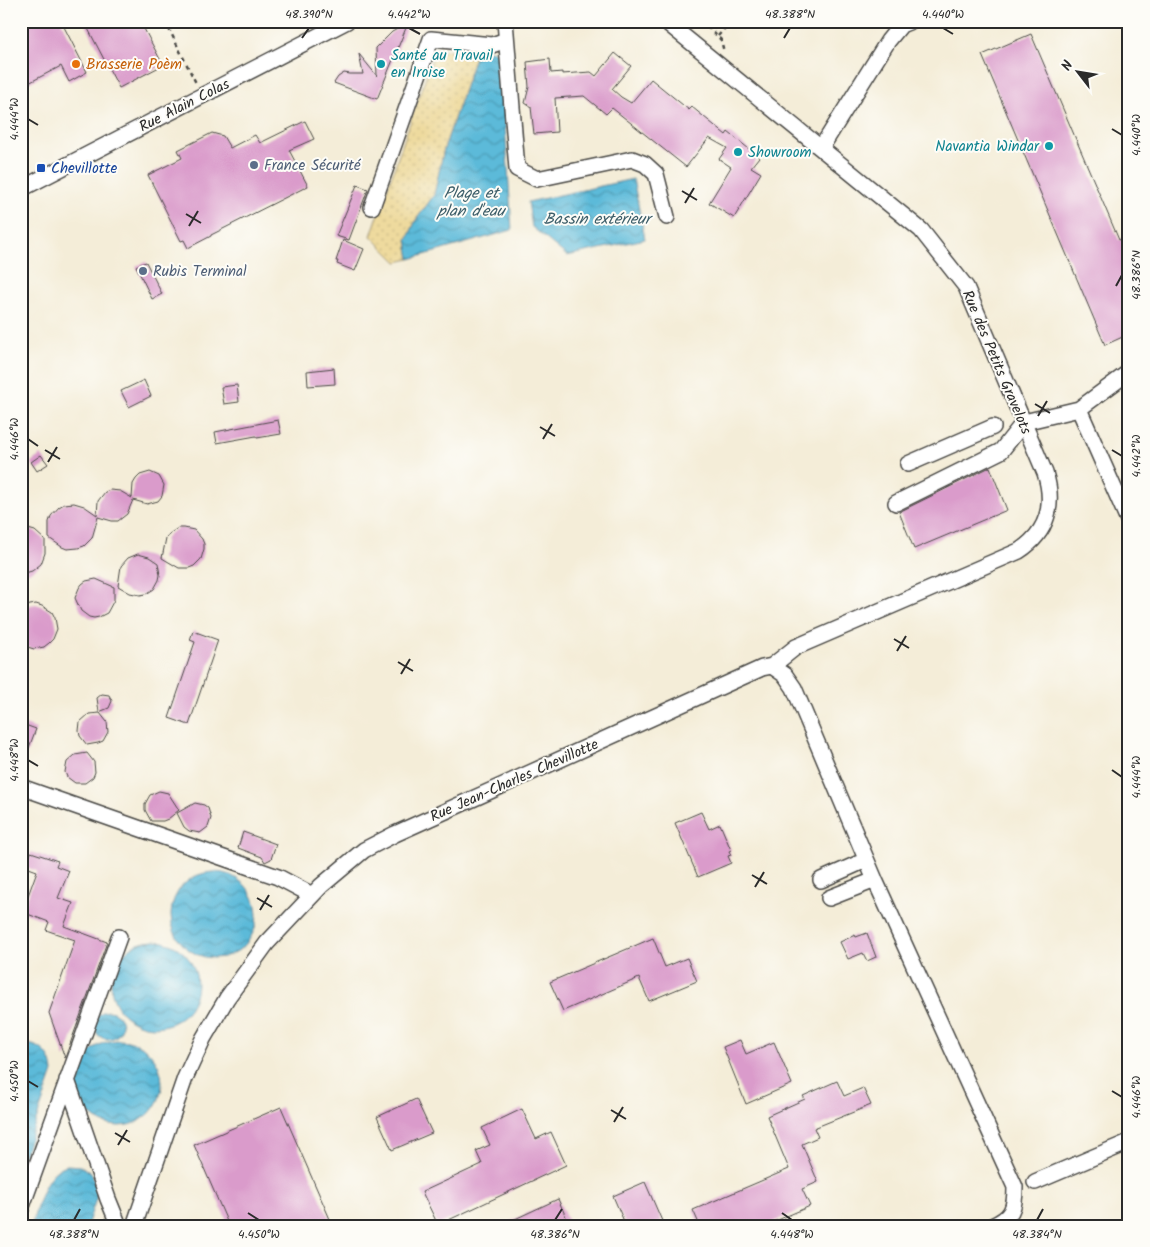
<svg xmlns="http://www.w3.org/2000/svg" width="1150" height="1247" viewBox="0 0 1150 1247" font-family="Kalam,sans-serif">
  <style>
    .sand { fill: url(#sand-dots); stroke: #8c8264 }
    .water { fill: url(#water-waves); stroke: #437282 }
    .building { fill: #da9bcb }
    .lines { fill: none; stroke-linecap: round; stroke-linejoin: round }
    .minor-casing { stroke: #494845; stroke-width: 18 }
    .path { stroke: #494845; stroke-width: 2.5; stroke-dasharray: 4 4; stroke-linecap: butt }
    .minor { stroke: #fff; stroke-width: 15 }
    .ticks { fill: none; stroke: #2b2b2b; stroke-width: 2 }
    .food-dot { fill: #e8710a; stroke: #fdfcf7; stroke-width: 2 }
    .culture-dot { fill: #0f9aa8; stroke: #fdfcf7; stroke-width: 2 }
    .service-dot { fill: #5c6f8a; stroke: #fdfcf7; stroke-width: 2 }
    .transit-dot { fill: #1a4fb4; stroke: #fdfcf7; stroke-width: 2 }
    .labels { text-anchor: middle; stroke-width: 4; stroke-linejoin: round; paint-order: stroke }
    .culture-label { font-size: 15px; fill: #0d838f; stroke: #fdfcf7; text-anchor: start }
    .food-label { font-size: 15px; fill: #c56008; stroke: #fdfcf7; text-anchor: start }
    .street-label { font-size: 15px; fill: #2b2b2b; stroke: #fdfcf7 }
    .service-label { font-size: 15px; fill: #4e5e75; stroke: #fdfcf7; text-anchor: start }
    .transit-label { font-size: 15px; fill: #164399; stroke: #fdfcf7; text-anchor: start }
    .water-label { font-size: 16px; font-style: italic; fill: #3c5d68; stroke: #fdfcf7 }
    .neatline { fill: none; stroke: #2b2b2b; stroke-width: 2 }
    .ticks-label { font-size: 12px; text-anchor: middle; fill: #2b2b2b }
  </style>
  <defs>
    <pattern id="sand-dots" width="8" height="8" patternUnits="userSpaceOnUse" patternTransform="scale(1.25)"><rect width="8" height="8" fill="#eeda9e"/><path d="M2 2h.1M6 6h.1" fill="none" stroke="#cb8" stroke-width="1.8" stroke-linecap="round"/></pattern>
    <pattern id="water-waves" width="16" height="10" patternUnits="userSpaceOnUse" patternTransform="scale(1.25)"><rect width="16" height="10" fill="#5bbad9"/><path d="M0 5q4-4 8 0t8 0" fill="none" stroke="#4b97b0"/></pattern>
  </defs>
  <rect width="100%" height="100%" fill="#fdfcf7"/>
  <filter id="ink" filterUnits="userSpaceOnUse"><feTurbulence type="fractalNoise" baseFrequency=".02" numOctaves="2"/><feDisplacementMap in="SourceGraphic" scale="10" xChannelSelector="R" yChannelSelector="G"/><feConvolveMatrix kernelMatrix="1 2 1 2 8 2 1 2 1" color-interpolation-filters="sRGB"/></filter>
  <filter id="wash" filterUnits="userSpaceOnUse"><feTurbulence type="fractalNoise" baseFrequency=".0096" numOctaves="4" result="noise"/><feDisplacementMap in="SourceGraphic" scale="20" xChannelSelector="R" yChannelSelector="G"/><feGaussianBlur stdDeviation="1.12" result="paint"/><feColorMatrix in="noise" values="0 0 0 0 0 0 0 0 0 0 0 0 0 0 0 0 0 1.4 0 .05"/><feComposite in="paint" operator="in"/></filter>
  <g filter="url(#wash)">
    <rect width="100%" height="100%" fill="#f4edd8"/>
    <!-- sand -->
    <path class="sand" d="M435,50L477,51L444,149L434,195L416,220L407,240L410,259L397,262L371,236Z"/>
    <!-- water -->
    <path class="water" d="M477,51H495L501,64L512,230L410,259L407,240L416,220L434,195L444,149Z
      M633,179L645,239L567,256L532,227L528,202Z
      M171 915a43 43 0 1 1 86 0a43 43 0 1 1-86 0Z
      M111 984a43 43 0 1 1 86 0a43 43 0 1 1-86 0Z
      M94 1025a14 14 0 1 1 28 0a14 14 0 1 1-28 0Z
      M76 1083a43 43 0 1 1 86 0a43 43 0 1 1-86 0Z
      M29,1044C44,1047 52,1057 53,1072L21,1164V1045Z
      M67,1165L81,1166L92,1174L98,1193L87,1226H31C39,1204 43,1172 67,1165Z"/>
    <g id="blocks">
      <!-- building -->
      <path class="building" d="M21,21H61L87,72L69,82L61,66L21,87Z
        M84,21H140L163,65L119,88Z
        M408,23L377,99L334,83L338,77L344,73L350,74H363L359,54L377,76L376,48L392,32Z
        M1031,34L1119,240L1129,236V334L1105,345L982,55Z
        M615,53L631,66L612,89L621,97L631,103L651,79L689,110L692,107L726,135L728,132L759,157L751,167L761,173L734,218L709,203L731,167L719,159L727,148L709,138L686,167L612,108L606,114L584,96L555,98L557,132L534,134L531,107L525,103L529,87L527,62L550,59L551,73L562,72V74L591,72L596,76Z
        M305,121L314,139L289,150L308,186L211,235V236L188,248L184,240L181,241L148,175L182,158L178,150L212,133L223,136L230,148L255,135L260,143Z
        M357,185L368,189L349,240L336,236Z
        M343,240L364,249L355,271L337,264L338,261H336Z
        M146,262L162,294L152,299L136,266Z
        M334,368L335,384L308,386L307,371Z
        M144,380L151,396L129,407L121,391Z
        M237,385L239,402L224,404L221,387Z
        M278,420L281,434L257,438L256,436L217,443L215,432Z
        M41,455L48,464L37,471L31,462Z
        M990,467L1007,510L914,549L899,512Z
        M150,472L159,476L164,485L162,496L158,501L147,504L133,500L127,514L118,521H112L98,517L92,538L84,546L78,548L67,549L62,547L49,538V522L51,516L59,507L64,504L74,503L84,506L97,515L98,501L105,492L110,490L120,491L132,498L133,484L136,479L140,475Z
        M21,527L35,531L45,540V553L41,564L32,571L21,574Z
        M178,528H184L194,530L202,539L204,544V549L201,559L194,566L189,568H179L162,558L166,538L169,534Z
        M138,554L149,557L158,563L160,575L159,580L154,589L146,594L140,595L130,593L118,586L121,566L128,558Z
        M96,579L114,587V600L107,613L99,617L94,618L89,617L81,611L75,598L79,588L82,584L86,581Z
        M36,604L42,606L52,612L55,618L57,629L53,639L49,643L44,647L34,649L21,645V609L30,605Z
        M193,631L218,640L189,725L169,718L195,642L190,640Z
        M102,694L109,695L112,701L109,708L99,712L97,698Z
        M100,713L107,722L108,732L103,741L98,743L87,745L80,736L79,731L80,722L89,714Z
        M25,725L36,729L22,766L21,735Z
        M87,753L94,762L95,772L93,777L85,783H75L67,777L65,772L67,762L75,755Z
        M159,791L168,793L179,810L168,819L163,821H151L145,810V804L150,795Z
        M195,803L204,805L208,808L211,818L208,827L200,833L189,831L184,827L177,813Z
        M701,812L709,829L720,824L731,850L729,851L731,855L728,856L731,863L698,877L675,823Z
        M243,832L276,844L271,859L265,862L262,857L238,848Z
        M31,852L58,861L56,866L69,871L58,898L73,903L64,926L107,942L65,1058L49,1013L75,940L46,930L49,922L22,912L37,871L26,867Z
        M867,933L876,957L867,961L863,953L848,959L840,942L855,935L856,937Z
        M653,938L665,967L687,958L697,981L649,1001L639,978L563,1011L550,982Z
        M740,1040L746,1054L774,1042L792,1084L746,1104L723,1047Z
        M837,1081L844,1096L863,1088L871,1105L814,1128L818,1137L802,1144L818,1182L802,1189L810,1206L764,1226H735L733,1222L723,1226H700L693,1210L789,1169L767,1116L805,1099L803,1096Z
        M416,1099L432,1133L392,1150L377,1117Z
        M281,1107L333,1226H229L194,1145Z
        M522,1109L536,1139L551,1132L566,1165L438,1225L422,1192L482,1164L476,1151L490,1145L482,1128Z
        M645,1182L662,1221L651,1226H626L613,1196Z
        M558,1199L570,1226H500Z"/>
    </g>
  </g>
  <g filter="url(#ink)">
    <use href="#blocks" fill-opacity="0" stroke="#494845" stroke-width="1"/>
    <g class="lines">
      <!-- minor casing -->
      <g class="minor-casing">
        <path id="minor" d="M505,21L517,169L537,179L632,159L645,164L656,174L667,217
          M665,21L921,230L966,287L1045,473C1055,504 1048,532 1019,551L796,647L772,666
          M821,148L888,41L901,25L911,21
          M21,189L347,21
          M372,207L431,39L492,45L506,40
          M1079,409L1129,372
          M908,464L993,427
          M896,503L1001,451L1024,422L1079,409L1129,522
          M21,787L278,877L312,895
          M821,880L866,860
          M829,898L875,880
          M67,1080L108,1199L119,1226
          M1035,1182L1129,1142
          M21,1209L119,937
          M134,1226L185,1078L203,1039L227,998L267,943L321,886L364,850L395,834L762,668L772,666L785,675L794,688L875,880L1015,1187C1015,1209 1012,1217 992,1226"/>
      </g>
      <!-- path -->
      <path class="path" d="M165,21L197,85
        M702,21L721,40L724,52
        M359,26L368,21
        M718,36L731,21"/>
      <!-- minor -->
      <use href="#minor" class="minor"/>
    </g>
  </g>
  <!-- ticks -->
  <path class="ticks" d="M409,28L420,34M943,28L953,34M302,38L309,28M784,38L790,28M28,119L38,125M1112,129L1122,135M682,191L697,200M685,203L694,188M186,214L201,223M189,226L198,211M1116,286L1122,275M1035,404L1050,413M1038,416L1047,401M540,427L555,436M28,439L38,446M543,439L552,424M45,450L60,459M1112,450L1122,456M48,462L57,447M894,639L909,648M897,651L906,636M398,662L413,671M401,674L410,659M28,760L38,766M1112,770L1122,777M752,875L767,884M755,887L764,872M257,898L272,907M260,910L269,895M28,1081L38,1087M1112,1091L1122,1097M611,1110L626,1119M614,1122L623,1107M115,1133L130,1142M118,1145L127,1130M248,1213L259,1220M782,1213L792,1220M74,1220L80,1209M555,1220L562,1209M1037,1220L1043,1209"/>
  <!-- markers -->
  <circle class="food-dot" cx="76" cy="64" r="5"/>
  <g class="culture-dot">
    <circle cx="381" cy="64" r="5"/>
    <circle cx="1049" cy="146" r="5"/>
    <circle cx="738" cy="152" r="5"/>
  </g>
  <g class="service-dot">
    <circle cx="254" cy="165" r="5"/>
    <circle cx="143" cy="271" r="5"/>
  </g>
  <rect class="transit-dot" x="36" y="163" width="10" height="10" rx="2.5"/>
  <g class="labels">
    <!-- culture labels -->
    <g class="culture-label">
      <text x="391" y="60">Santé au Travail<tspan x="391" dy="17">en Iroise</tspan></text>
      <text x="1039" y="151" text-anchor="end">Navantia Windar</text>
      <text x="748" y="157">Showroom</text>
    </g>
    <!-- food labels -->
    <g class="food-label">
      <text x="86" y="69">Brasserie Poèm</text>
    </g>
    <!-- street labels -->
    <g class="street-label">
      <text transform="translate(184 105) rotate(-27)" y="5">Rue Alain Colas</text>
      <text transform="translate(997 362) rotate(67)" y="5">Rue des Petits Gravelots</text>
      <text transform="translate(514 780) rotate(-24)" y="5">Rue Jean-Charles Chevillotte</text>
    </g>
    <!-- service labels -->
    <g class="service-label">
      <text x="264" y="170">France Sécurité</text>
      <text x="153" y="276">Rubis Terminal</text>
    </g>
    <!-- transit labels -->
    <g class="transit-label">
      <text x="51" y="173">Chevillotte</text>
    </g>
    <!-- water labels -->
    <g class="water-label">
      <text x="471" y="198">Plage et<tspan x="471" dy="18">plan d'eau</tspan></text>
      <text x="597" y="224">Bassin extérieur</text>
    </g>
  </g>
  <!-- margin -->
  <rect width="1150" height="1247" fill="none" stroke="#fdfcf7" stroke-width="55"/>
  <!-- north arrow -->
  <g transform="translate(1078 72) rotate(301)" stroke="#fdfcf7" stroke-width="4" paint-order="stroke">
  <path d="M0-4L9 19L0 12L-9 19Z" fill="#2b2b2b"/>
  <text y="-8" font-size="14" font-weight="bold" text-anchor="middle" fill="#2b2b2b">N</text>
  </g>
  <rect x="28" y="28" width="1094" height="1192" class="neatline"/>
  <g class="ticks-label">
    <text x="309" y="18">48.390°N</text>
    <text x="409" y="18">4.442°W</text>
    <text x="790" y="18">48.388°N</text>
    <text x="943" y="18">4.440°W</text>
    <text transform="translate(14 119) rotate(-90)" y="4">4.444°W</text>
    <text transform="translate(1136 135) rotate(-90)" y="4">4.440°W</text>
    <text transform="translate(1136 275) rotate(-90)" y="4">48.386°N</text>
    <text transform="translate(14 439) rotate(-90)" y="4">4.446°W</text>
    <text transform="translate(1136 456) rotate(-90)" y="4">4.442°W</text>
    <text transform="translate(14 760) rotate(-90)" y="4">4.448°W</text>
    <text transform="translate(1136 777) rotate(-90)" y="4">4.444°W</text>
    <text transform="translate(14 1081) rotate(-90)" y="4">4.450°W</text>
    <text transform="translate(1136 1097) rotate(-90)" y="4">4.446°W</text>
    <text x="74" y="1238">48.388°N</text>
    <text x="259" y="1238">4.450°W</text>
    <text x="555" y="1238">48.386°N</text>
    <text x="792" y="1238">4.448°W</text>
    <text x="1037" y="1238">48.384°N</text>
  </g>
</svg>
